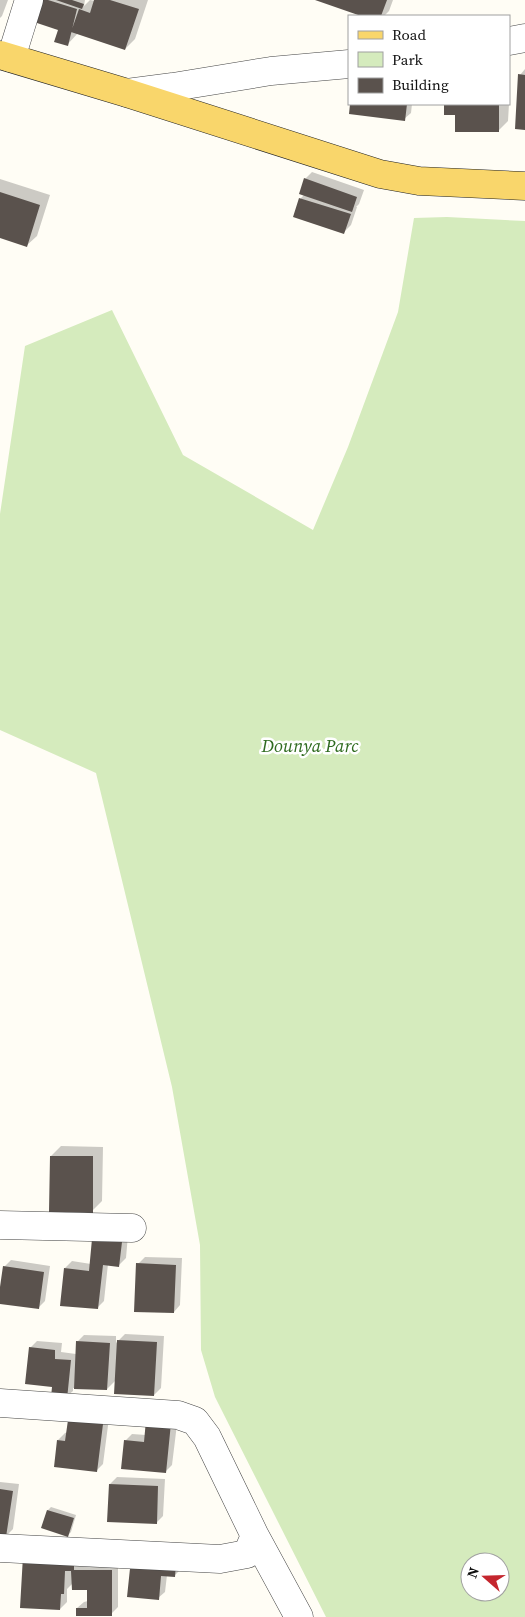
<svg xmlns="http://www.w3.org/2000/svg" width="525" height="1617" viewBox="0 0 525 1617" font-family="'Source Serif 4',serif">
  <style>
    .green { fill: #d5ebbd; fill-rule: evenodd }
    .shadow { fill: #0003 }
    .building { fill: #5a524d }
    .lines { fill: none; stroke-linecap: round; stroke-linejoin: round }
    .minor-casing { stroke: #444; stroke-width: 29 }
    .major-casing { stroke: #222; stroke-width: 29 }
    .minor { stroke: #fff; stroke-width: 28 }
    .major { stroke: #f9d66b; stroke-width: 28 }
    .labels { text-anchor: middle; stroke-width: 5; stroke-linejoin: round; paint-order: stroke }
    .park-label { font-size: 18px; font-style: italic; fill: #2f6b1f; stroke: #fff }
  </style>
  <rect width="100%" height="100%" fill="#fffdf5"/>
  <!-- green -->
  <path class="green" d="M447,217L525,221V1617H326L215,1397L201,1350L200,1245L172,1087L96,773L0,730V514L25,346L112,310L183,455L313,530L348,447L398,312L414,218ZM470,1562H500V1592H470Z"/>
  <!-- shadow -->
  <path class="shadow" d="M0,0H8L2,16L0,18Z
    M26,0H85L84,6L90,0L95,1V0H148L135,39L125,49L78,33L67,45L60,29Z
    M318,0H393L389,11L384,16H365Z
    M525,69V129L520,75Z
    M352,104H412L411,113L404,119L351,113Z
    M445,104H509L508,121L498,131L456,114H445Z
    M312,172L364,190L359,204L356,207H357L351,225L344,232L295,216L301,198L304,195L305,179Z
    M0,179L50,195L37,236L26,246L0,237Z
    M61,1146L103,1147L102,1201L92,1211L51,1156Z
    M128,1235L126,1258L119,1265L108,1264L104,1301L97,1308L65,1268L72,1261L91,1264L93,1239Z
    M145,1257L182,1258L180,1305L174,1312L138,1264Z
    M11,1260L50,1266L45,1301L38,1308L0,1302L4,1267Z
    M125,1334L164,1336L161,1388L154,1395L116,1380L107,1389L73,1388V1391L66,1397L54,1386L30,1348L37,1341L62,1343L61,1352L76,1354L77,1342L84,1335L116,1336V1343Z
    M178,1416L172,1465L165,1472L125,1441L132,1434L146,1435Z
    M109,1418L103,1464L96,1471L58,1440L65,1433Z
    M117,1477L165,1479L163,1516L156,1523L110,1484Z
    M0,1482L19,1484L13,1529L6,1536L0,1535Z
    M51,1507L76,1515L71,1532L68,1535L43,1528L48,1510Z
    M24,1556L118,1564V1607L111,1614L77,1608L84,1602L88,1601V1589L73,1583L67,1589V1602L60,1609Z
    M132,1560L181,1569L174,1576L167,1575L165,1592L158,1598Z"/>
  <!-- building -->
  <path class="building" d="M25,0H48L77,9L68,46L54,42L58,30L19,17Z
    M56,0H72L84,4L82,9Z
    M94,0H110L139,9L125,50L71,32L79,9L90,13Z
    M315,0H387L381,16H361Z
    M518,74L525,75V130L515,129Z
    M350,104H407L405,121L349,114Z
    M444,104H499V132H455V115H444Z
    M304,178L357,197L352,212L299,194Z
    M0,192L40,205L27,247L0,238Z
    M299,198L351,214L344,234L293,217Z
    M50,1156H93V1213L49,1212Z
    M92,1239L122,1242L119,1267L103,1265L98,1309L60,1306L64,1268L89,1271Z
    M136,1263L176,1265L174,1313L134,1312Z
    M3,1266L44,1272L39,1309L0,1304V1287Z
    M117,1340L157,1342L154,1396L114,1394Z
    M76,1341L110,1343L107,1390L74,1389Z
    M29,1347L55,1350V1359L71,1360L67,1399L51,1397L52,1387L25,1384Z
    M68,1420L103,1424L97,1472L54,1467L57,1440L65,1441Z
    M146,1420L171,1423L166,1473L121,1469L124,1440L144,1442Z
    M109,1484L158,1486L157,1524L107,1522Z
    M0,1489L13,1491L6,1537L0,1536Z
    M47,1510L74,1518L68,1537L41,1528Z
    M23,1556L74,1558V1570H112V1616H76V1608H87V1590H72L71,1571H65L64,1594H61L60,1610L20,1608Z
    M131,1559L176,1563L175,1577L161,1576L159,1600L127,1597Z"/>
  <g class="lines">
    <!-- minor casing -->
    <g class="minor-casing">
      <path id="minor" d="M509,41L525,38
        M11,58L29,0
        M127,93L173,87L271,71L349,64
        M0,1225L132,1228
        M0,1403L178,1415L195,1421L207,1437L255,1536L299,1617
        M0,1548L220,1559L247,1554L255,1536"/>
    </g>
    <!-- major casing -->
    <g class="major-casing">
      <path id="major" d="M0,55L127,93L380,174L419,181L525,186"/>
    </g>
    <!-- minor -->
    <use href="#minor" class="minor"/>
    <!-- major -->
    <use href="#major" class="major"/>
  </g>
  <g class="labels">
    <!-- park labels -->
    <g class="park-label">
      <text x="310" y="752">Dounya Parc</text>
    </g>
  </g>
  <!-- legend -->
  <rect x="348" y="15" width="162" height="90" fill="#ffffff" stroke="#a0a0a0"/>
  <rect x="358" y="31" width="25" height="8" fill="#f9d66b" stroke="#a0a0a0"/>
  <text x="392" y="40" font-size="15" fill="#111111">Road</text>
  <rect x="358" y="52" width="25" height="15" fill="#d5ebbd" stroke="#a0a0a0"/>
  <text x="392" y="65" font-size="15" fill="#111111">Park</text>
  <rect x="358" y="78" width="25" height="15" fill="#5a524d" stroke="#a0a0a0"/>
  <text x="392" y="90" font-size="15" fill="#111111">Building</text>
  <!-- north arrow -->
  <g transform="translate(485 1577) rotate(290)"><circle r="24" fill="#ffffff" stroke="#a0a0a0"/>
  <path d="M0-4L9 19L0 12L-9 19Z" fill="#c4262e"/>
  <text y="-8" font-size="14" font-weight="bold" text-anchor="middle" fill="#111111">N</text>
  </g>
</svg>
